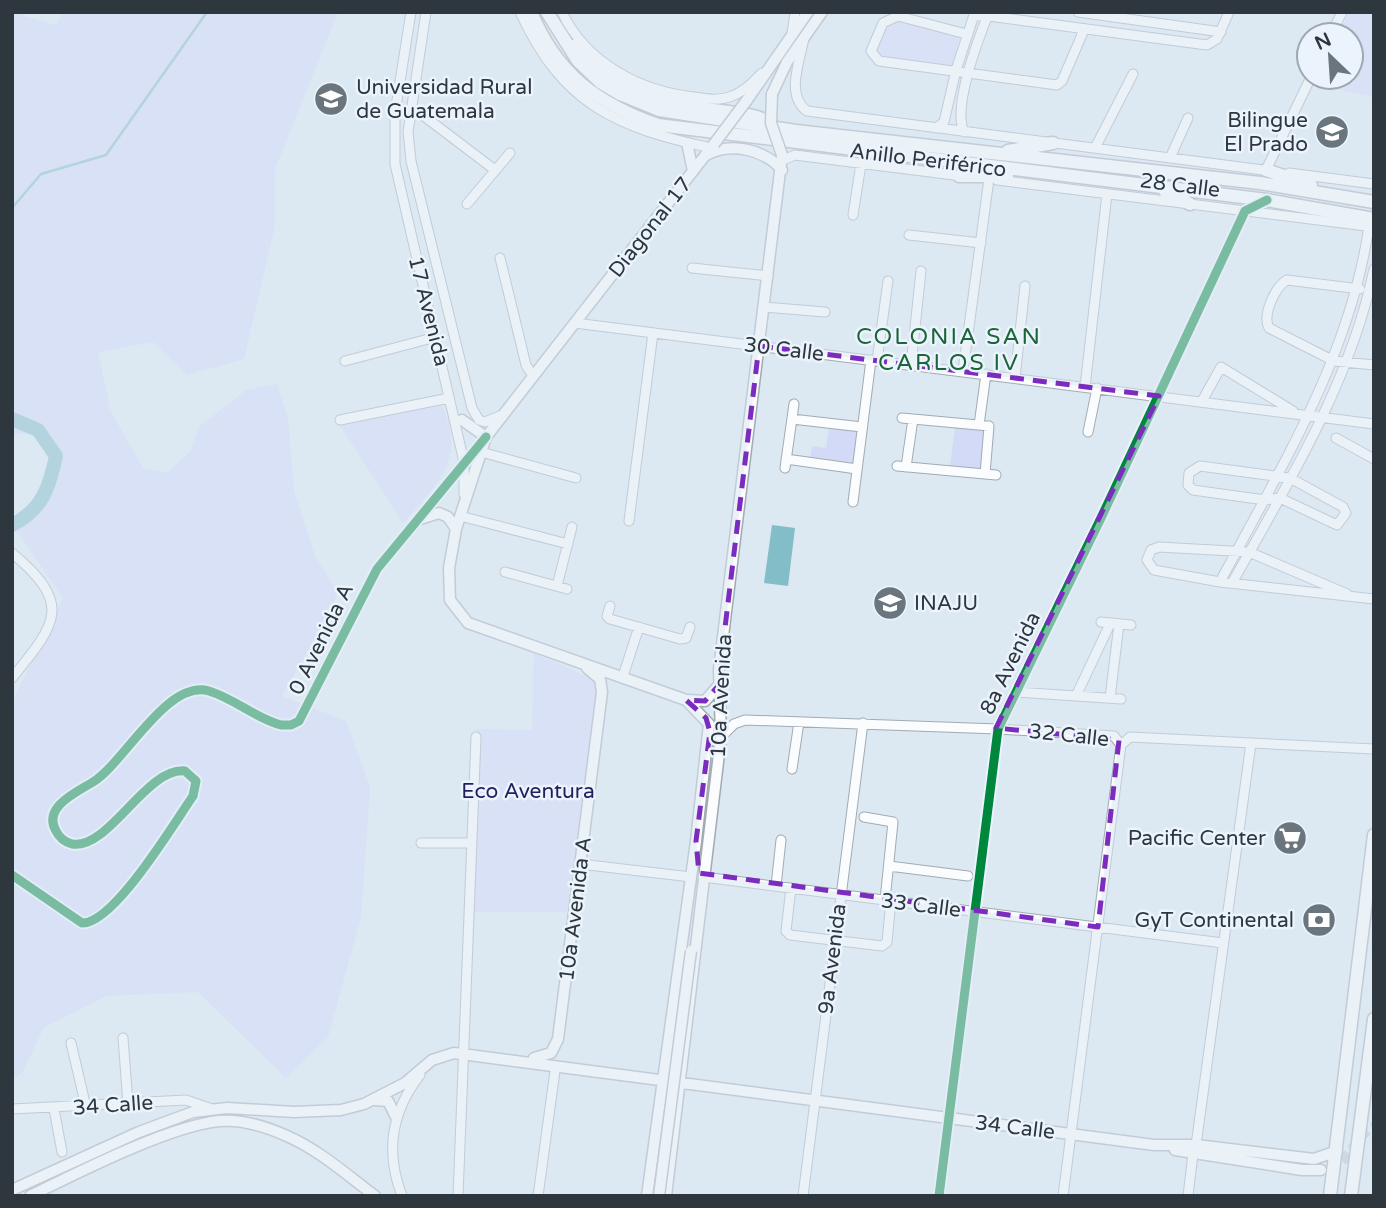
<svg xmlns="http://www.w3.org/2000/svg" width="1386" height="1208" viewBox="0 0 1386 1208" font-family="'Varela Round',sans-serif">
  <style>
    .green { fill: #d2daf8 }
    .water { fill: #82bdc8 }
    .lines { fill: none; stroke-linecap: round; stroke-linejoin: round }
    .stream { stroke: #82bdc8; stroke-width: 2.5 }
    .river { stroke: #82bdc8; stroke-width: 14 }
    .major-tunnel { stroke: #b9c5ce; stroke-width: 10; stroke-dasharray: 10 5; stroke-linecap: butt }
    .minor-casing { stroke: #a2abb3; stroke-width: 11 }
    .major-casing { stroke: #a2abb3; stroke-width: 13 }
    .highway-casing { stroke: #a2abb3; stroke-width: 15 }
    .minor { stroke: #fafcfd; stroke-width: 9 }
    .major { stroke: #fafcfd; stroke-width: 10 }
    .highway { stroke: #fafcfd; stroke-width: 12 }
    .major-bridge-casing { stroke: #a2abb3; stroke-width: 13; stroke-linecap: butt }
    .major-bridge { stroke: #fafcfd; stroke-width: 10 }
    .cycleway-casing { stroke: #ebf4fc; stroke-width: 13 }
    .cycleway { stroke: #00873e; stroke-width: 9 }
    .marked { fill: none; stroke: #7b2cbf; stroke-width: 5; stroke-dasharray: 14 9; stroke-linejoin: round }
    .labels { text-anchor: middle; stroke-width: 5; stroke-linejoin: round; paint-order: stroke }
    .poi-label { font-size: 21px; fill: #2e373e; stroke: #ebf4fc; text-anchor: end }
    .street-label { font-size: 21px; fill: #2e373e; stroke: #ebf4fc }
    .park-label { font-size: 21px; fill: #231e5d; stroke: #ebf4fc }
    .neighbourhood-label { font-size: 23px; letter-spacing: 2px; fill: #1c6439; stroke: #ebf4fc }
  </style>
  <rect width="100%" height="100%" fill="#dce8f2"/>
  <!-- green -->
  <path class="green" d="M12,12H24V16L56,25L64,12H338L275,169V226L244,359L187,375L153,342L98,352L111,412L143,468L167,473L191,451L199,427L246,390L277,384L288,419L294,491L315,556L337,591L333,607L282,696L346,721L370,787L361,917L328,1037L286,1078L198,992L107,996L44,1027L22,1073L12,1080V702L63,598L16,530L56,456L51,434H12Z
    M1349,12H1374V97L1317,85L1320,77H1351V35H1339Z
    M897,20L960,37L952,66L881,57L877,51L887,25Z
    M442,406C467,459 437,484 403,523L339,424Z
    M829,427L858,431L853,464L810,459L812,446L826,448Z
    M955,427L985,430L981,470L950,467Z
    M534,653L597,681L567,912H469L476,729L532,730Z"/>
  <!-- water -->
  <path class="water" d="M772,525L795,528L788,586L764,583Z"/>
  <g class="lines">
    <!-- stream -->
    <path class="stream" d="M12,208L41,174L106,155L207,12"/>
    <!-- river -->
    <path class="river" d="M12,419L38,430L56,456C49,488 43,509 12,525"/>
    <!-- major-tunnel -->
    <path class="major-tunnel" d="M1329,1168C1352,1162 1353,1136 1374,1127"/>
    <!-- minor casing -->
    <g class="minor-casing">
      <path id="minor" d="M411,12L395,113V164L464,462V494
        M426,12L408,132L411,161L472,408L479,420L485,422L502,415
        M520,12C563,105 615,127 711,148
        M562,12C586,63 640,91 694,97C706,99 720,101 732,96C744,92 753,82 762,73
        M1078,12L1221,32
        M974,14L1207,45L1217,39L1229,12
        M792,34L795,12
        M966,34L898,16L883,23L871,51L879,61L1057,85L1062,81L1084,30
        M1331,35L1342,12
        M804,38C800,61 785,95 807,111L1271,171
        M412,107L495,170
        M936,128L944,122L956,70L975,12
        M964,132C952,107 979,37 989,12
        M1095,148L1133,74
        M1170,158L1188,118
        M783,160L795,155L962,176
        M1266,170L1311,77
        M1289,173L1374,184
        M997,180L1374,227
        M467,204L510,153
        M853,215L861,164
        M909,235L981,243
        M500,258L526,365L533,376
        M692,268L768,276
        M1360,289L1287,280C1275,287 1262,315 1269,328L1334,361L1374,365
        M764,307L825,312
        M575,323L1374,424
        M345,361L436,337
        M877,361L888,281
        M911,365L921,271
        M963,371L989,179
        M1015,378L1025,286
        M1085,387L1107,194
        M1202,401L1221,367L1293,411
        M902,418L989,426L985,474
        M792,419L862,427
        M340,420L449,398
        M979,425L986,374
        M1088,432L1097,388
        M1336,438L1374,459
        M481,452L576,478
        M786,459L857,469
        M897,466L996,475
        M1200,466L1290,478L1343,507L1346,513L1337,525L1280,498L1265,500L1193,490L1188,485L1189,473Z
        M906,467L913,419
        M785,468L794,404
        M853,502L871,360
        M460,516L568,544
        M629,521L653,333
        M12,553C73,604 57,623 12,678
        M505,572L567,589
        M1220,582C1281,467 1350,357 1369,226
        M1232,583C1288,484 1351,381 1374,269
        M557,586L572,527
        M1347,594L1249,552L1159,547L1151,550L1147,560L1154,570L1220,582L1374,599
        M610,606L607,616L610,619L680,639L686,638L690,627
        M1101,622L1131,625
        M623,676L639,627
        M1015,692L1121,699
        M1076,696L1110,624
        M1110,698L1119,624
        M721,737L734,724L745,720L998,729L1114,736L1121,745
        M1121,745L1130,737L1374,749
        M792,769L799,722
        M864,817L893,822L885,900
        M421,843H470
        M580,864L691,877
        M889,866L968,876
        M12,875L82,923C114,924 174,823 193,796L196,781L185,771C146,767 109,850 72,844C65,842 59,837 56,831C42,807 77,792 93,782C125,762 167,679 209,691C235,699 255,718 281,725H291L299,721L377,569L484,440
        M703,877L1223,943
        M776,886L781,840
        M791,888L786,931L790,935L882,946L887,942L891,901
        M123,1038L128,1104
        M71,1043L86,1107
        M12,1109L186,1100L212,1109
        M54,1109L62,1152
        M1196,1145L1251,743
        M402,1196C385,1152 391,1112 420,1075
        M458,1196L476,737
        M538,1196L555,1071
        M803,1196L863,723
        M939,1196L998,729L1101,518L1245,211L1266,200
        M1063,1196L1121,745
        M1188,1196L1193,1154"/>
    </g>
    <!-- major casing -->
    <g class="major-casing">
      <path id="major" d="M772,94L787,62L822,12
        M747,100L808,12
        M687,143L693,171
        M706,155C731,142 764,149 782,170
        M462,420L486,437
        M420,519L439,513L448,517L456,529
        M689,700L705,701L718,686
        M534,1058L551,1053L558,1039L602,692L600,679L587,668
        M374,1100L388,1101L396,1117
        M1175,1150L1302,1170H1321
        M12,1190L139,1132L193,1112L227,1108L294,1112L341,1110L364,1104L405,1083L432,1060L454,1053L1154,1145H1196L1314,1159L1337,1151
        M30,1196C77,1173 169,1126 219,1121C241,1119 267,1127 287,1136C319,1150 347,1175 375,1196
        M647,1196L696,841L709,724L686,700L468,623L450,600L449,568L456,529L486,437L714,144
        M666,1196L721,737L719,669L782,155"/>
    </g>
    <!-- highway casing -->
    <g class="highway-casing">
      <path id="highway" d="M531,12C557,74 596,103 658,125L1267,200L1374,219
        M547,12L578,61L600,82L620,94L659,110L796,131L1260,183L1374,202
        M576,45C612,88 660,101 713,110C733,113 753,113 771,123
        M1008,151L1053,143
        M1266,170L1311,185
        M959,176H1007
        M1165,191L1190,204
        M1330,1196L1374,835
        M1351,1196L1374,1019"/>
    </g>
    <!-- minor -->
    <use href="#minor" class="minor"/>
    <!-- major -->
    <use href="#major" class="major"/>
    <!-- highway -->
    <use href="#highway" class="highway"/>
    <!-- major-bridge casing -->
    <g class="major-bridge-casing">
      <path id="major-bridge" d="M772,94L771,123L782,155
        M714,144L747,100
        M659,1196L691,951"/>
    </g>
    <!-- major-bridge -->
    <use href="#major-bridge" class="major-bridge"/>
    <!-- cycleway casing -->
    <g class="cycleway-casing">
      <path id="cycleway" d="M12,875L82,923C114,924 174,823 193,796L196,781L185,771C146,767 109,850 72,844C65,842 59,837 56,831C42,807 77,792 93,782C125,762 167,679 209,691C235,699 255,718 281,725H291L299,721L377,569L486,437
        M939,1196L998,729L1101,518L1245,211L1267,200"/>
    </g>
    <!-- cycleway -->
    <use href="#cycleway" class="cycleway"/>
  </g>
  <!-- marked area -->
  <path d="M0 0H1386V1208H0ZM759,346L1159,396L996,728L1119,740L1098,927L699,873L696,841L710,732L706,718L686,700L705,701L718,686Z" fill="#dce8f2" fill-opacity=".55" fill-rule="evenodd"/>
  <path class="marked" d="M759,346L1159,396L996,728L1119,740L1098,927L699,873L696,841L710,732L706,718L686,700L705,701L718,686Z"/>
  <!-- icons -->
  <defs>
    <g id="university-disc" transform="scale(1.75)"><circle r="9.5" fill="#6b757d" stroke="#ebf4fc"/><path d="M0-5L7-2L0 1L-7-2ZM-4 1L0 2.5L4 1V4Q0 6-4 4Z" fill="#fff"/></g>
    <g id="school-disc" transform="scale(1.75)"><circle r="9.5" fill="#6b757d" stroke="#ebf4fc"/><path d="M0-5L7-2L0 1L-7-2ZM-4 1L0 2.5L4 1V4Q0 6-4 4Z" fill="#fff"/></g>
    <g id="supermarket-disc" transform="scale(1.75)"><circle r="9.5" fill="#6b757d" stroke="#ebf4fc"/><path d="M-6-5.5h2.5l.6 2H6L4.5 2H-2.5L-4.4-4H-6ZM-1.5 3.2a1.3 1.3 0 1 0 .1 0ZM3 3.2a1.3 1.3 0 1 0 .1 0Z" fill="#fff"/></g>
    <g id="bank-disc" transform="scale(1.75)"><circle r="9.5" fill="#6b757d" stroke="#ebf4fc"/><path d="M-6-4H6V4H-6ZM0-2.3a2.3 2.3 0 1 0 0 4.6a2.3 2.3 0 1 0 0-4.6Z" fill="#fff"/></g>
  </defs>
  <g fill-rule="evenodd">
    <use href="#university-disc" x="331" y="99"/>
    <use href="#school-disc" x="1332" y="132"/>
    <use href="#school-disc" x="890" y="603"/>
    <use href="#supermarket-disc" x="1290" y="838"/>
    <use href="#bank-disc" x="1319" y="920"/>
  </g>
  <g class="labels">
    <!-- poi labels -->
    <g class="poi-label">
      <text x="356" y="94" text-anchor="start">Universidad Rural<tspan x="356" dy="24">de Guatemala</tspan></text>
      <text x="1308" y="127">Bilingue<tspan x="1308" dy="24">El Prado</tspan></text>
      <text x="914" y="610" text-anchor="start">INAJU</text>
      <text x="1266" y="845">Pacific Center</text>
      <text x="1294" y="927">GyT Continental</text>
    </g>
    <!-- street labels -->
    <g class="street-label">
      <text transform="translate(928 160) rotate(7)" y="7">Anillo Periférico</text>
      <text transform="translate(1180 185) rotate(7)" y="7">28 Calle</text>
      <text transform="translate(650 227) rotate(-52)" y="7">Diagonal 17</text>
      <text transform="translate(429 311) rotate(76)" y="7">17 Avenida</text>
      <text transform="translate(784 349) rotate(7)" y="7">30 Calle</text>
      <text transform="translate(321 639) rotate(-64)" y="7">0 Avenida A</text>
      <text transform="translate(1010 663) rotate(-64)" y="7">8a Avenida</text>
      <text transform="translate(721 696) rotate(-87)" y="7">10a Avenida</text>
      <text transform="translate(1069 735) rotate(6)" y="7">32 Calle</text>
      <text transform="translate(921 905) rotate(7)" y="7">33 Calle</text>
      <text transform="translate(575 909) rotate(-83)" y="7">10a Avenida A</text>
      <text transform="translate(832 959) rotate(-83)" y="7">9a Avenida</text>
      <text transform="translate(113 1105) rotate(-4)" y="7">34 Calle</text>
      <text transform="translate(1015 1127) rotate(7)" y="7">34 Calle</text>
    </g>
    <!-- park labels -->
    <g class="park-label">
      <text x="528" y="798">Eco Aventura</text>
    </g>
    <!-- neighbourhood labels -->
    <g class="neighbourhood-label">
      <text x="949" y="344">COLONIA SAN<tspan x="949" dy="26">CARLOS IV</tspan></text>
    </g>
  </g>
  <!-- border -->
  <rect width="1386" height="1208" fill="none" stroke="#2e373e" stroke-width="28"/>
  <!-- north arrow -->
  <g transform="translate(1330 56) rotate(335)"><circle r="33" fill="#ebf4fc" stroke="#9fa8b0" stroke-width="2"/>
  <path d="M0-5L12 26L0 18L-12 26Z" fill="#6b757d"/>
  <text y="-10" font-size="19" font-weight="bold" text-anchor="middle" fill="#2e373e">N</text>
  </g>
</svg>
